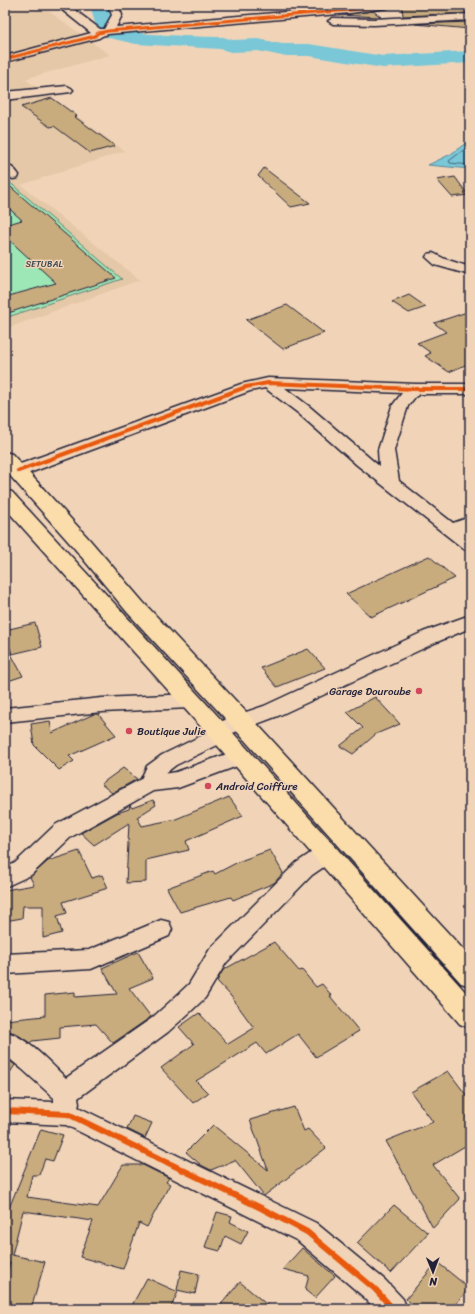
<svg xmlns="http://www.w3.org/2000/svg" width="475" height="1314" viewBox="0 0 475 1314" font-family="Sriracha,sans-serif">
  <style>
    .built { fill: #e5c8a7 }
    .green { fill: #9de6b6; stroke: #608478 }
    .water { fill: #79c7d7; stroke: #568599 }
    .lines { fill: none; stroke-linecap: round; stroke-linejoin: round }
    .shore { stroke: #456479; stroke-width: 1 }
    .river { fill: #79c7d7; fill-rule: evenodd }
    .building { fill: #c9ac7e; stroke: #22223b }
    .minor-casing { stroke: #22223b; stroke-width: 3 }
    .major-casing { stroke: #22223b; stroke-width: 3 }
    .minor { fill: #f1d4b8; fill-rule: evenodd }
    .major { fill: #fbdcab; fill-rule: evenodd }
    .cycleway-far2-casing { stroke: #f1d4b8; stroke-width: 4.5 }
    .cycleway-far1-casing { stroke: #f1d4b8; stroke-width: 6 }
    .cycleway-casing { stroke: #f1d4b8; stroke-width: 9 }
    .cycleway-far2 { stroke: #e8590c; stroke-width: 3 }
    .cycleway-far1 { stroke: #e8590c; stroke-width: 4 }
    .cycleway { stroke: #e8590c; stroke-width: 6 }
    .poi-dot { fill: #d1495b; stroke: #f1d4b8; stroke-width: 1.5 }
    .labels { text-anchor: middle; stroke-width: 3; stroke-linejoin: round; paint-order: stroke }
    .far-park-label { font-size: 9px; fill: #3b4954; stroke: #f1d4b8 }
    .poi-label { font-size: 11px; fill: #22223b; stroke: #f1d4b8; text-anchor: start }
  </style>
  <rect width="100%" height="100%" fill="#f1d4b8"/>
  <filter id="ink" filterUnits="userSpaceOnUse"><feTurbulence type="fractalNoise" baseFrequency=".025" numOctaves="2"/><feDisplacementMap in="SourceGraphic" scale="8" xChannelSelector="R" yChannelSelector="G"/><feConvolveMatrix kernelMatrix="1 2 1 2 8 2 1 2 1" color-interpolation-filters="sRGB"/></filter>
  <g filter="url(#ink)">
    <!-- built -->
    <path class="built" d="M5,5H40L110,55L25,79L125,151L21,185L140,280L5,329Z"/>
    <!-- green -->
    <path class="green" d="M7,180L122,279L5,318V181Z"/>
    <!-- water -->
    <path class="water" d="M470,140V169L428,165L451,154Z"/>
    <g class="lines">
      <!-- shore -->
      <path class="shore" d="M470,145L449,161L450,163L470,165"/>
      <!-- river -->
      <path class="river" d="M90,5H108C110,12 111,23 118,28C127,35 206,37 223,37L233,40L258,39L282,44H309L383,56L470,51V63L383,68L309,56H282L258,51L231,52L220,49L136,44L105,37L95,23Z"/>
    </g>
    <!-- building -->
    <path class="building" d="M414,5H467L470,6V13L403,16L402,6Z
      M373,11L381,17L339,15L350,14Z
      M470,22V29L415,24Z
      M52,98L77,116L75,117L115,146L90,153L54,126L50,127L21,107Z
      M264,168L310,203L291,207L258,176Z
      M455,177L468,195L452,197L437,180Z
      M5,182L21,196L116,278L5,314V297L56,283L5,236V225L22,220L5,205Z
      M409,295L426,307L409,313L392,302Z
      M287,305L324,333L283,349L246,320Z
      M470,311V363L449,372L425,356L431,353L417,343L446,332L434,323Z
      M429,556L455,578L371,617L346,594Z
      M35,623L42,647L12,654L5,630Z
      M5,643L23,676L5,682Z
      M308,649L325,668L277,687L261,668Z
      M375,697L400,724L376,734L353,754L340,746L363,728L347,712Z
      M94,714H98L116,735L69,756L74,761L59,770L34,745L31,724L50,721L52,733Z
      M123,768L137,779L112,793L101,784Z
      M229,797L243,816L186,841L189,850L146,860V882L126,883L129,823L94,845L81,833L117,813L129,809L130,805L132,808L153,800L156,805L137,817L142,826L176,819Z
      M270,850L283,873L274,883L233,900L231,897L180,912L167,888L213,871L215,874L240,861Z
      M79,851L92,878L102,875L108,888L63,902L67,913L57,916L62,933L43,938V906H23L22,918L5,921V890L34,885L30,877L48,861Z
      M274,942L299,971L302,970L316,987L322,984L332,996H330L359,1031L316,1057L298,1034L266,1054L257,1043L196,1081L208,1093L193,1103L161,1068L194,1044L179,1027L199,1013L228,1044L254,1028L230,995L217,981L223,970Z
      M138,952L153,978L129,988L151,1017L113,1043L96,1024L60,1027V1038L32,1041L30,1043L15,1033L5,1030V1020L45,1016V995L75,992V997L117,994L102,968Z
      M5,1057L15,1065L5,1080Z
      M448,1071L470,1100V1143L433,1165L460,1199L433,1228L386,1141L433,1122L411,1092Z
      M294,1107L304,1131L308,1129L326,1148L264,1196L235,1160L211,1170L201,1165L186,1152L213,1125L268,1170L250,1120Z
      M133,1116L152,1123L145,1138L127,1129Z
      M41,1129L63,1135L53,1161L45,1159L39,1175H32L27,1197L98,1207L123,1165H143L169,1178L166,1182L170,1184L147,1227L139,1223L123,1269L80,1257L93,1221L23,1211L12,1255L45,1262L31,1309H24L5,1305V1277L10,1263L5,1262V1218Z
      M394,1205L428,1233L391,1273L357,1243Z
      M217,1212L232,1216L230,1222L248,1231L241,1244L225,1236L220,1251L205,1247Z
      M302,1248L335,1276L315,1298L305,1290L309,1276L283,1269Z
      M437,1262L469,1288L452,1309H418L406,1299Z
      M181,1270L199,1274L195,1294L177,1290Z
      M147,1278L178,1292L170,1309H130Z
      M240,1282L272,1309H217Z"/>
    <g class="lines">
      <!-- minor casing -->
      <g class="minor-casing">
        <path id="minor" d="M56,5H68L100,29H104L112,15L108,5H118L122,15L116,27L363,5H392L387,8L350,13L108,34L102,36L99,38L5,62V56L91,33Z
          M470,14V20L374,25L333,24L328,21L333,18L374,19Z
          M67,86L71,88L73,90L71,92L5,100V92Z
          M5,164C11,166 16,170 19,175L18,178L13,179L5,175Z
          M433,253L445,259L470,267V275L435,265L426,257L428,254Z
          M268,378L416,384H470V394H420L415,397L408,406L394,450L399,481L453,523L470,517V528L464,531L470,536V551L464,549L357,465L298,413L265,388L250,391L24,475L18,476L12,475L10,471L12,467L241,384ZM285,388L402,393L392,406L378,450L379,466L310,407Z
          M470,615V628L437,642L278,716L230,734L228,740L176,765L164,774L176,772L241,749L248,752L251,757L248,762L178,788L153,791L71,837L31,875L5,887V868L15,863L55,825L141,779L147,766L162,755L209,732L211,726L234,716L264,706L423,632Z
          M190,694L197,696L200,701L197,706L190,708L102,712L5,722V708L102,698Z
          M326,846L334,848L337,854L334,860L312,875L226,963L205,998L188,1014L168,1032L78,1098L79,1104L78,1107L316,1223L385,1280L403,1299L407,1309H375L365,1298L298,1241L66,1125L5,1122V1100L54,1102V1098L22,1069L5,1055V1031C29,1039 48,1061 66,1078L152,1018L172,1000L189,984L210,949L296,863L318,848Z
          M161,920L169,922L172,929L169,936L91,969L5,974V954L89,950Z"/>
      </g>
      <!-- major casing -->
      <g class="major-casing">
        <path id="major" d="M5,452L12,454L89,539L143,602L249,715L470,957V986L461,983L233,727L127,612L75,549L5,470Z
          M5,490L12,492L226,725L470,997V1028L460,1024L210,737L5,508Z"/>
      </g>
      <!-- minor -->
      <use href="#minor" class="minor"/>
      <!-- major -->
      <use href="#major" class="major"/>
      <!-- cycleway-far2 casing -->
      <g class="cycleway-far2-casing">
        <path id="cycleway-far2" d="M5,59L95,36L98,33L108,31L350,10L387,5"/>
      </g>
      <!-- cycleway-far1 casing -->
      <g class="cycleway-far1-casing">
        <path id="cycleway-far1" d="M18,471L246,387L268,383L416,389H470"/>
      </g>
      <!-- cycleway casing -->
      <g class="cycleway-casing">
        <path id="cycleway" d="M5,1111L68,1114L261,1208L307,1232L375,1289L393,1309"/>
      </g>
      <!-- cycleway-far2 -->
      <use href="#cycleway-far2" class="cycleway-far2"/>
      <!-- cycleway-far1 -->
      <use href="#cycleway-far1" class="cycleway-far1"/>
      <!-- cycleway -->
      <use href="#cycleway" class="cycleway"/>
    </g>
  </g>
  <!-- markers -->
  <g class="poi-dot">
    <circle cx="419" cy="691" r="4"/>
    <circle cx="129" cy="731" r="4"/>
    <circle cx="208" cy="786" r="4"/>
  </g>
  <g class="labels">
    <!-- far-park labels -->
    <g class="far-park-label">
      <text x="44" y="267">SETUBAL</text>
    </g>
    <!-- poi labels -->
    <g class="poi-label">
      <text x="411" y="695" text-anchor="end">Garage Douroube</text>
      <text x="137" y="735">Boutique Julie</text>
      <text x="216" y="790">Android Coiffure</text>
    </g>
  </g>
  <!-- margin -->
  <rect width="475" height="1314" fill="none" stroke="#f1d4b8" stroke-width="20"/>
  <rect x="10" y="10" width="455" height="1294" fill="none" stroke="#22223b" stroke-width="1.5" filter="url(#ink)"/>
  <!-- north arrow -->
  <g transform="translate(433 1272) rotate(179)" stroke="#f1d4b8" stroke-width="3" paint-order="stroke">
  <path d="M0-3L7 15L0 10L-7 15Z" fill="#22223b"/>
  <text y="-6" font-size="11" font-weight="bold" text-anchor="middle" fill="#22223b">N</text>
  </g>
</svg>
